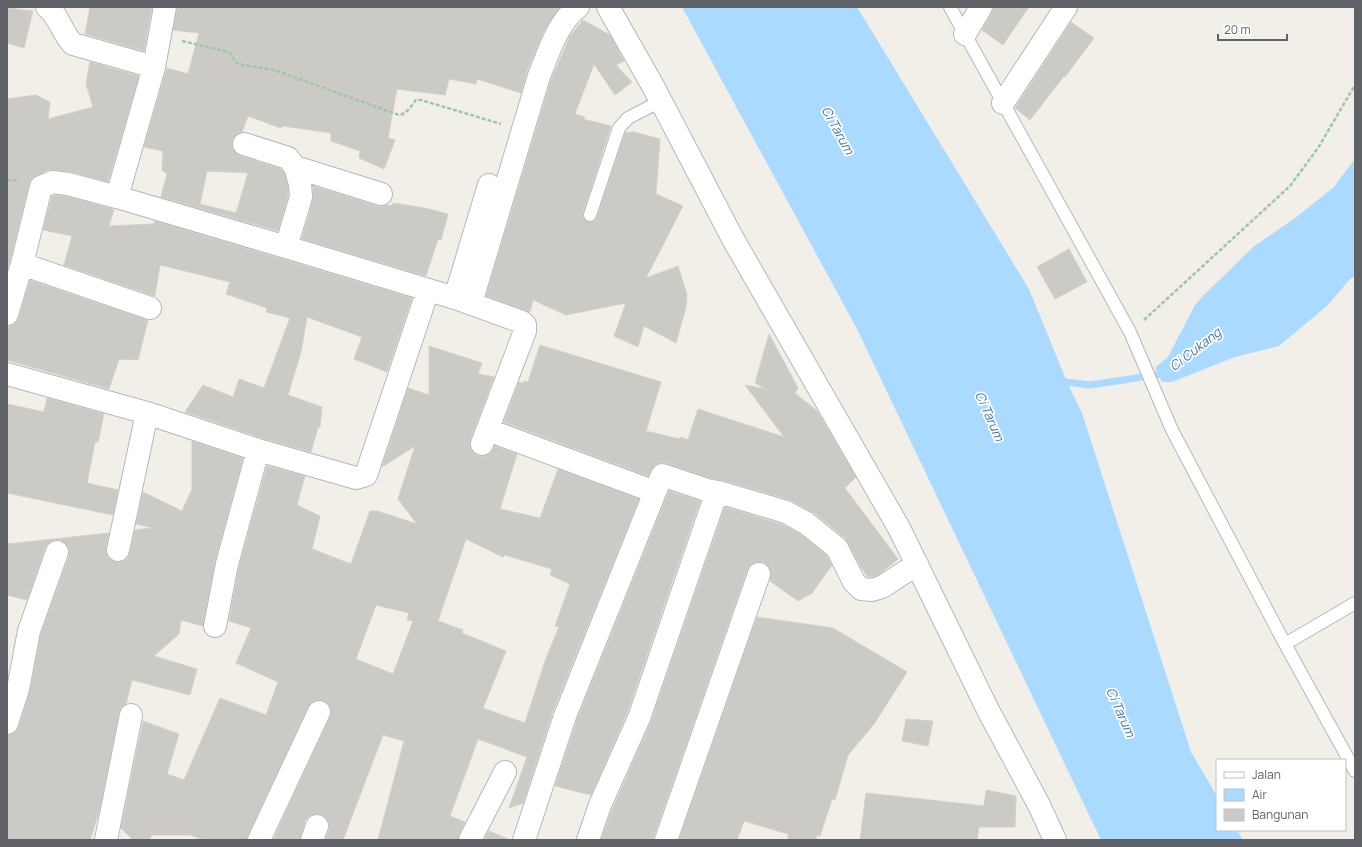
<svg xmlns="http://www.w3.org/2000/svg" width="1362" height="847" viewBox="0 0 1362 847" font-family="Manrope,sans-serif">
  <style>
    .water { fill: #aadaff }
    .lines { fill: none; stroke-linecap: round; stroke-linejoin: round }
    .stream { stroke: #aadaff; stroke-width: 7 }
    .building { fill: #cccac5; stroke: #d6d1c6; fill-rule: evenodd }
    .lane-casing { stroke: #b5b8bc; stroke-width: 14 }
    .street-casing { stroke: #b5b8bc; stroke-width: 24 }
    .path { stroke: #9cc7a9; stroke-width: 2.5; stroke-dasharray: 4 2; stroke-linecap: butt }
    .lane { stroke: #fff; stroke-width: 12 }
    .street { stroke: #fff; stroke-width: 22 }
    .labels { text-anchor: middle; stroke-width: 3.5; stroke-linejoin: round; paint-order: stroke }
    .water-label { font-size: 13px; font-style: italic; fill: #4174aa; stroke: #fff }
  </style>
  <rect width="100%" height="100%" fill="#f1efe8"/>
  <!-- water -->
  <path class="water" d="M682,7H857L1029,289L1067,382L1082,413L1191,752L1217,796V830H1237L1243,840H1101L857,329Z
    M1355,159V276L1350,279L1328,305L1279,346L1235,357L1172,382H1162L1155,368L1168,357L1195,305L1202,297L1253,247L1295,218L1333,188Z"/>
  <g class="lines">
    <!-- stream -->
    <path class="stream" d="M1059,381L1090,385L1163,374L1167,371"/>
  </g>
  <!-- building -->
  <path class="building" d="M90,7H152L144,51L85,34Z
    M177,7H560L549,23L543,33L527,71L521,93L477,79L476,84L449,79L445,95L397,89L388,138L395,140L384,169L359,158L360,151L331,141V133L283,126L281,128L248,116L242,132L236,135L232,140V147L235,152L240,156L281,169L284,173L288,186V196L278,231L161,197L167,174L162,170L163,151L144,147L167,68L188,74L199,33L173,30ZM207,171L248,173L236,213L200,204Z
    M993,7H1029L1003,45L982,30L992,13Z
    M7,8L33,11L24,48L7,43Z
    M583,20L610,35L624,61L616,65L632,82L615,95L594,64L575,114L585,117L583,119L611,126L583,213V217L585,220L591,222L595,221L597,217L625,133L634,132L660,139L656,194L683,206L646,278L678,266L687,295L686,307L676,343L644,326L638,347L614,336L626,303L566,315L533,300L530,312L486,296L551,80L570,36Z
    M1071,22L1094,38L1065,77L1064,76L1030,120L1015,108Z
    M90,62L139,76L108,182L71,172L55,170H48L32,179L29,184L10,261L8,266H7V99L36,95L50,102L48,119L93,107L86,84Z
    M313,186L377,206H383L387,205L391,206L393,203L425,208L448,214L441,240L438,239L426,276L302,239L313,200Z
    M55,195L66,196L114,209L109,226L154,224L155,221L412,298L387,372L354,359L362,337L307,317L301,352L288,395L322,407L320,427H318L311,452L262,438L185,412L203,385L233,397L239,379L264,388L290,318L266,312L267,308L226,294L230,282L160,265L155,295L154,296L64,265L72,236L43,230L52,196Z
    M1069,249L1087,282L1055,299L1037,267Z
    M30,280L148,320L138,360L119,359L109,389L7,360V334L9,326L15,323L19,318Z
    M769,334L798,388L795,393L817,411L856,477L845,488L898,559L877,576L868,577L861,567L845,538L814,513L790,500L723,480L710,478L666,463H659L654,465L648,476L504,422L519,382L523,383L524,381L528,382L540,345L661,382L646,431L680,439V437L688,440L698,409L784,437L745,385L766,389L755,383Z
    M429,346L482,363L478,374L494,377L470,440V446L472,452L478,456H484L490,454L495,446L517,454L500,509L540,518L558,469L639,499L553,711L523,803L509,808L527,757L478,739L450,816L465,822L459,834L458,840H378L404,741L383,735L343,840H325L329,830V823L326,818L322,814H315L309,816L305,821L300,840H273L330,717L331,711L329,705L324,701L318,700L312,702L308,707L248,835L247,840H204L190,835H152L149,840H133L121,828L143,721L179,734L167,774L184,780L220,698L266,715L278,682L236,663L251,628L229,621L239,567L267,466L305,476L297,505L320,516L312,549L351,564L370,511H377L417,524L398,499L415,446L382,467L408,388L429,395ZM466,539L503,557L505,555L552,569L550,575L570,584L555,626L559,627L545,661L525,723L483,708L506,651L462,633L463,630L438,621ZM376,605L409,613L407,620L413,621L393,674L356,659Z
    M47,398L104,414L98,442H95L87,483L118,490L113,515L7,493V404L44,412Z
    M192,441L243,458L215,561L203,626L181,620L179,634L154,656L197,669L190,695L132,680L126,704L121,707L119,713L100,809L90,840H7V735L15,732L19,727L30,691L41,634L69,556V550L66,544L61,540H54L49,543L45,548L27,600L7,595V544L109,533L106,547V554L109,559L115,562H122L127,559L130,553L135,530L153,528L136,524L143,492L182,511L192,489Z
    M669,491L700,501L627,713L591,795L555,786L577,720Z
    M725,507L781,524L799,533L827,556L832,565L812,593L798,601L770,581L771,572L768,566L763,562H757L751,565L747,570L654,836V840H601L612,810L651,722Z
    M757,617L833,628L907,672L874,724L848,755L835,800L832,799L820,836L817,835L816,840H788V834L744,821L737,840H679Z
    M906,719L933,721L928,746L902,741Z
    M986,790L1016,796L1015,827H979L977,840H860L866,793L984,806Z
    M489,831L508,839V840H484Z"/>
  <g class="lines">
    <!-- lane casing -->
    <g class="lane-casing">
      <path id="lane" d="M950,7L1130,332L1172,430L1285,644L1355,771
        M590,215L619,128L628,118L661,101
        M1285,644L1355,603"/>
    </g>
    <!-- street casing -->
    <g class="street-casing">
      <path id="street" d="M47,7C59,15 62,34 73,44L154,67L165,7
        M608,7L653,86L733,239L899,528L989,712L1039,805L1055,840
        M965,34L981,7
        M1003,103L1066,7
        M244,144L288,158L295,167L300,184L301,197L286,247
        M295,167L381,194
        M117,197L154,67
        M22,264L150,308
        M455,298L489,185
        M471,303L539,76C549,52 557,23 578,7
        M7,314L22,264L41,187L53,182L68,184L117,197L286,247L455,298L522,322L525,325V331L482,444
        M7,374L147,413L258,450L356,478L366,475L428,290
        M488,430L655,492L565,716L524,840
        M719,492L786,512L806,523L837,548L854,582L861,589L872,590L882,587L917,564
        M118,550L147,413
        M215,626L227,564L258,450
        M7,723L18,689L29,631L57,552
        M106,840L131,715
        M259,840L319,712
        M312,840L317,826
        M470,840L505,772
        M588,840L600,805L639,718L713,503L719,492L707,490L662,475L655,492
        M666,840L759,574"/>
    </g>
    <!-- path -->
    <path class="path" d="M182,41L228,52C233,55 233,60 238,64L274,70L399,115C407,114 411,106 416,100H421L501,124
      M7,180L19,181
      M1144,320L1290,186L1318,148L1355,85"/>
    <!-- lane -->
    <use href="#lane" class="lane"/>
    <!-- street -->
    <use href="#street" class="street"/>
  </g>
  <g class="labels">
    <!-- water labels -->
    <g class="water-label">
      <text transform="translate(838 130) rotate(61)" y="5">Ci Tarum</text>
      <text transform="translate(1195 349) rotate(-38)" y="5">Ci Cukang</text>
      <text transform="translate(990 416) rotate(66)" y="5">Ci Tarum</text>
      <text transform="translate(1121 712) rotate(66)" y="5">Ci Tarum</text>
    </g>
  </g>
  <!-- border -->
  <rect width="1362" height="847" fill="none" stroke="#5f6368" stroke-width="16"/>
  <!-- legend -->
  <rect x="1216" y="759" width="130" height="72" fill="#ffffff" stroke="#bfc1c3"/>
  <rect x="1224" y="772" width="20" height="6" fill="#ffffff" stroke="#bfc1c3"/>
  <text x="1252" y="779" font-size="12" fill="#5f6368">Jalan</text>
  <rect x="1224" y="789" width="20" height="12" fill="#aadaff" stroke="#bfc1c3"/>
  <text x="1252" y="799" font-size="12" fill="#5f6368">Air</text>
  <rect x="1224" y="809" width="20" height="12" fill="#cccac5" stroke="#bfc1c3"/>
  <text x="1252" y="819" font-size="12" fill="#5f6368">Bangunan</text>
  <!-- scale -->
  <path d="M1218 34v6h69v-6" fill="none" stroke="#5f6368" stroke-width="2"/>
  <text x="1224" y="34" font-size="12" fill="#5f6368" stroke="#ffffff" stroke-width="3" paint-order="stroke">20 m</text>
</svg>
